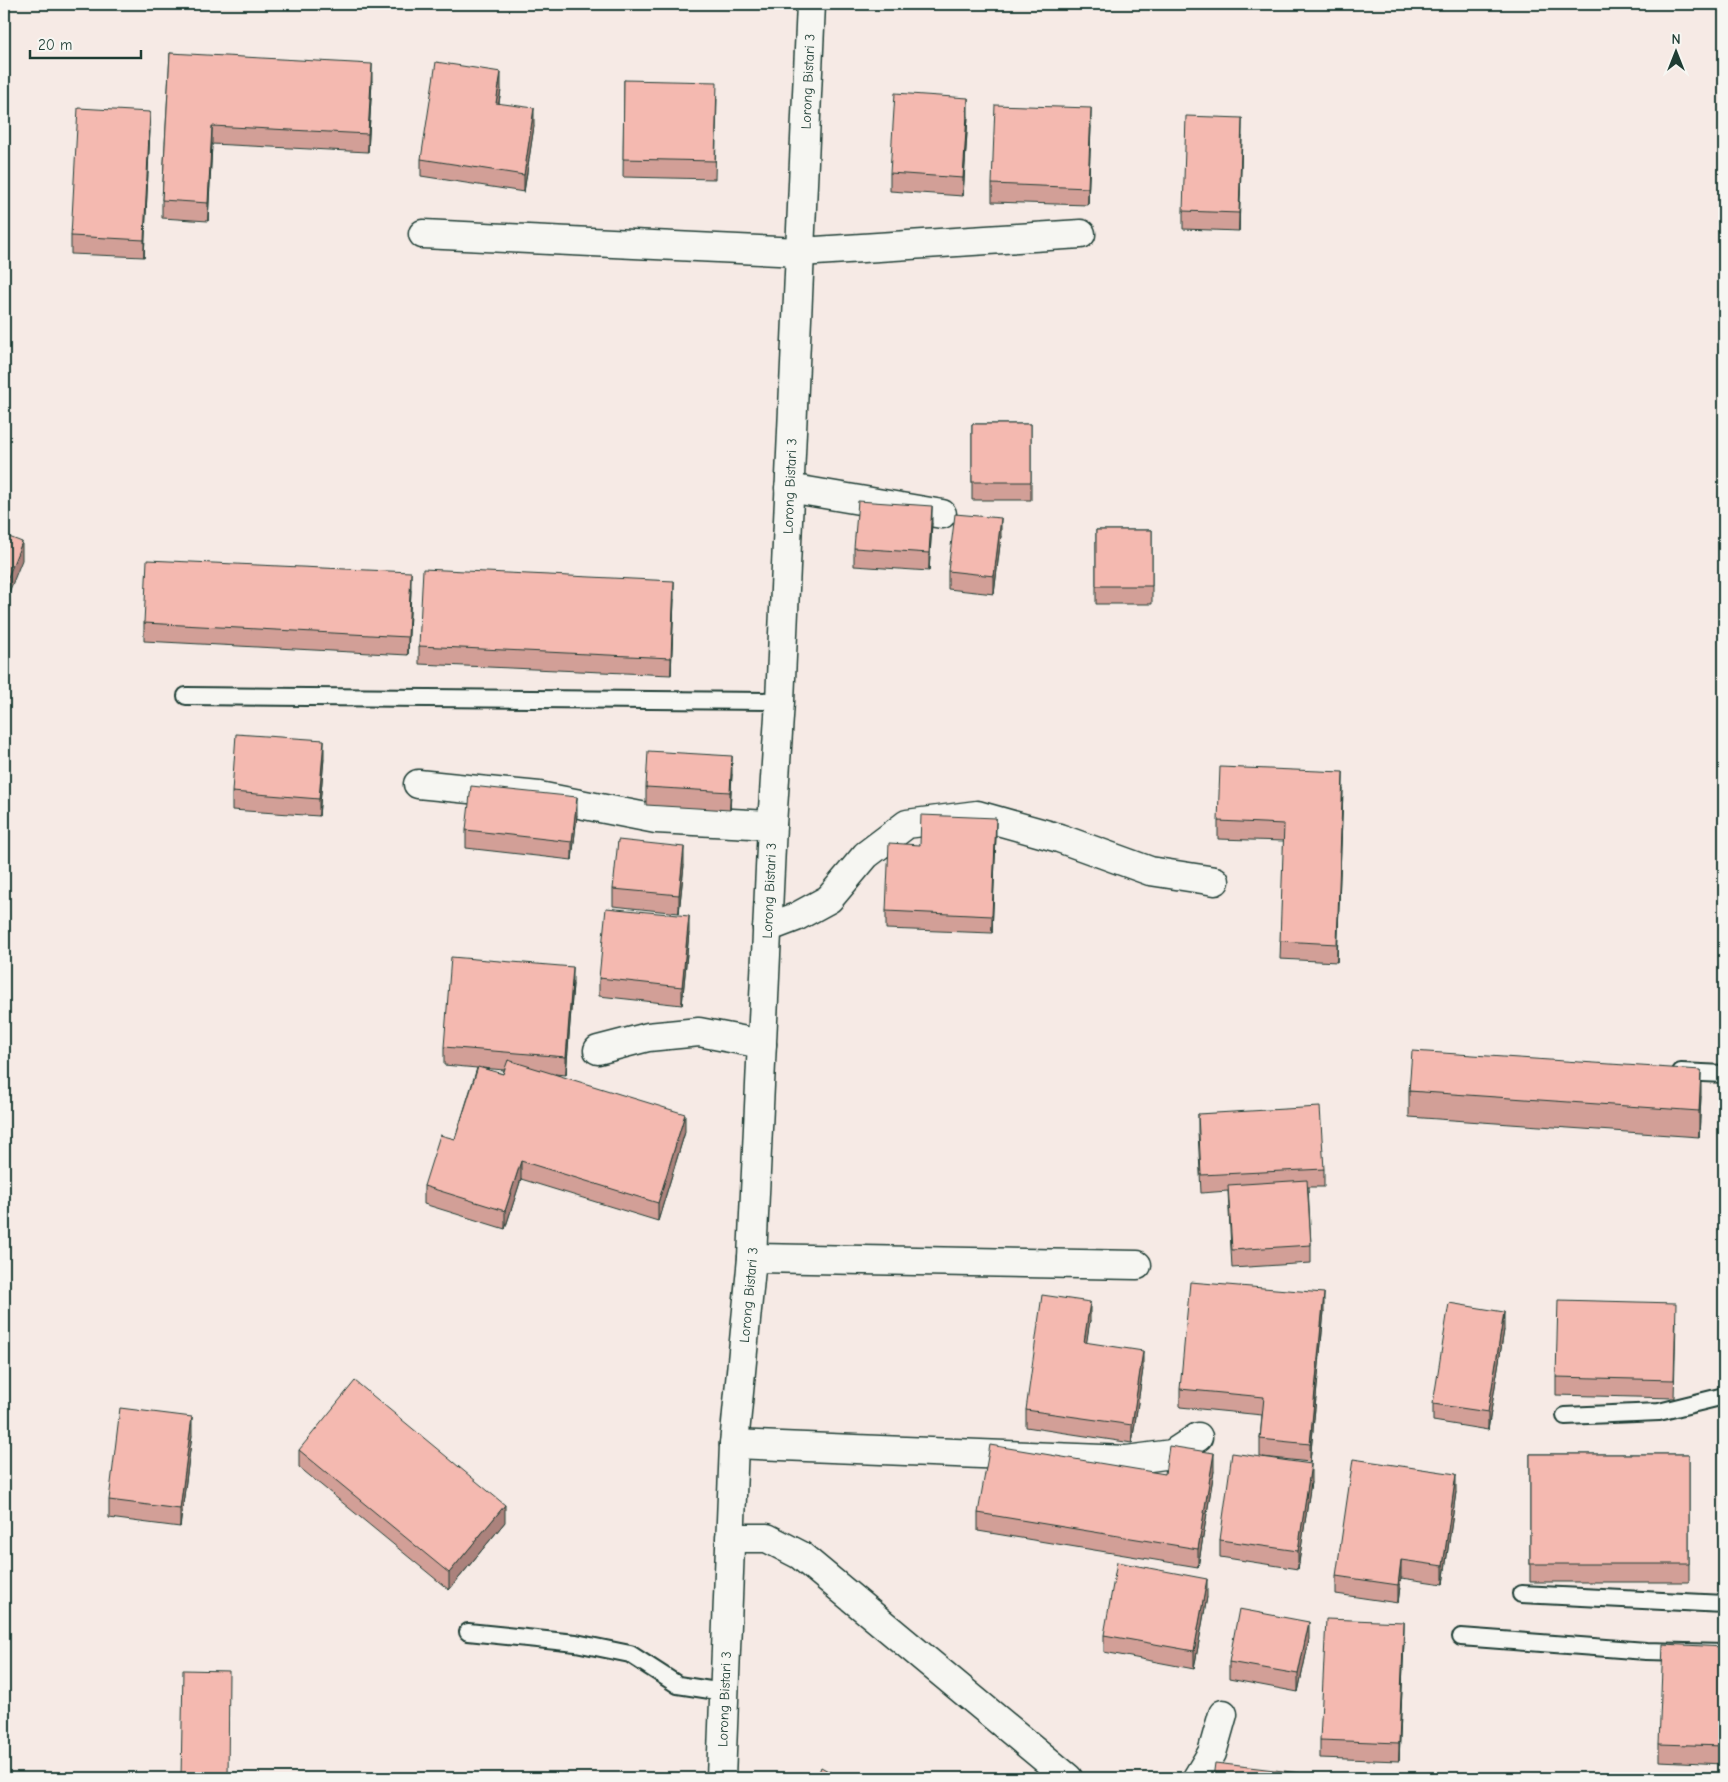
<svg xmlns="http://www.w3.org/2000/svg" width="1728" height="1782" viewBox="0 0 1728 1782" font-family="'Comic Neue',sans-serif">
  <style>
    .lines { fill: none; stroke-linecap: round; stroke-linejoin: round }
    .lane-casing { stroke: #1f3d34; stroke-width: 20 }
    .street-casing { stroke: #1f3d34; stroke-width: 31 }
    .lane { stroke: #f6f6f2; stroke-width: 16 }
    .street { stroke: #f6f6f2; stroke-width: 28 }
    .wall { fill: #d29f97; stroke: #1f3d34; fill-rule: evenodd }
    .shaded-wall { fill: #ab827b; stroke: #1f3d34 }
    .building { fill: #f4b9b0; stroke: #1f3d34 }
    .labels { text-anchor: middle; stroke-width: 4; stroke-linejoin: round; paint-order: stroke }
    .street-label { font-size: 14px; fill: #1f3d34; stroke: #f6f6f2 }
  </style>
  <rect width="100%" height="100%" fill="#f6eae5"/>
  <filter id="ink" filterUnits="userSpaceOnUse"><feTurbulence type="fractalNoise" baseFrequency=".02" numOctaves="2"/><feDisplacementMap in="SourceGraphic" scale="10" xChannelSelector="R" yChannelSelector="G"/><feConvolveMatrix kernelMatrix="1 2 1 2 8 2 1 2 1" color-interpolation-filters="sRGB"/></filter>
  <g filter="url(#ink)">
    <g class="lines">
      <!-- lane casing -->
      <g class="lane-casing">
        <path id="lane" d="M186,696L780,701
          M1681,1072L1724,1074
          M1565,1416L1659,1412L1724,1396
          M1521,1594L1724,1604
          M468,1632L576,1643L630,1654L678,1685L723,1692
          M1461,1637L1646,1651L1724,1653"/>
      </g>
      <!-- street casing -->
      <g class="street-casing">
        <g id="street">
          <path d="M423,234L800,252L1081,234"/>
          <path d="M789,488L942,514"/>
          <path d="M418,784L539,796L656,819L772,825"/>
          <path d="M767,928L796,917L829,899L866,855L907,824L977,815L1059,838L1150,871L1215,881"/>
          <path d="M598,1050L648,1037L699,1032L762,1044"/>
          <path d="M752,1258L1137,1265"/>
          <path d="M734,1444L1127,1460L1172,1454L1198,1437"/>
          <path d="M730,1538H767L800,1555L1068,1778"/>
          <path id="s1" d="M721,1778L734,1444L752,1258L772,825L780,701L811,4"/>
          <path d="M1197,1778L1212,1753L1223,1714"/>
        </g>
      </g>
      <!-- lane -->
      <use href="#lane" class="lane"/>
      <!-- street -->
      <use href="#street" class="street"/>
    </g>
    <!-- wall -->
    <path class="wall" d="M170,53L372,81L368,152L212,144L208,221L162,218V200Z
      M624,80L717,99L715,179L623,177Z
      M501,89L499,103L534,126L524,192L421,176V159Z
      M968,116L963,196L890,191V173Z
      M1091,126L1088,205L992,202V184Z
      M150,129L144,257L71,254V236Z
      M1242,136L1239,231L1183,229V211Z
      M972,424H1031V500H972Z
      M932,523L929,571L854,566V548Z
      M1096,530H1152V604H1096Z
      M1001,536L994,594L948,589V571Z
      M411,590L408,655L144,641V623Z
      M674,599L671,675L419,664V646Z
      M324,758L319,816L232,810V792Z
      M732,774L730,810L646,805V787Z
      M1343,789L1337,962L1280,959L1284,841L1218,839V821Z
      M577,815L572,860L466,848V830Z
      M996,835L992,933L886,929V911L920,845Z
      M684,865L679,913L613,906V889Z
      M689,933L682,1005L599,996V978Z
      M573,984L566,1075L555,1074L685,1132L658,1221L521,1179L505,1229L424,1204V1186L455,1139L477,1068L444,1065V1047ZM482,1068L504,1070L503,1074Z
      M1409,1091L1701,1096L1699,1137L1409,1117Z
      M1198,1114L1324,1169V1187H1308L1311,1245V1263L1232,1268L1228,1191L1201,1193L1198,1131Z
      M1324,1311L1310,1462L1263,1457L1311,1482L1298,1569L1220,1557V1540L1260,1457V1439L1262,1415L1180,1407V1389Z
      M1090,1320L1086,1343L1143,1369L1132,1443L1026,1427V1410Z
      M1676,1321L1674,1398L1556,1395V1377Z
      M1504,1330L1488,1430L1433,1421V1404Z
      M192,1435L180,1527L109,1518V1500Z
      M299,1450L505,1522L449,1590L299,1467Z
      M1530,1454H1689V1582H1530Z
      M1214,1471L1198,1567L978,1531V1513L1165,1474Z
      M1456,1492L1443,1584L1401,1578L1398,1603L1336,1594V1576Z
      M1207,1597L1194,1669L1104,1652V1635Z
      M1309,1640L1298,1692L1229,1679V1662Z
      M1404,1640L1399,1761L1320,1758V1740Z
      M1724,1647V1764L1659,1761V1744Z"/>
    <!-- shaded-wall -->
    <path class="shaded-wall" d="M372,64V81L368,152V134Z
      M501,72V89L496,121V103Z
      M968,98V116L963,196V178Z
      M534,108V126L524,192V175Z
      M1091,108V126L1088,205V188Z
      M150,112V129L144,257V240Z
      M1242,118V136L1239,231V213Z
      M212,126V144L208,221V203Z
      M932,506V523L929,571V553Z
      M1001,518V536L994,594V576Z
      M22,542V560L4,605V587Z
      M411,572V590L408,655V637Z
      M674,581V599L671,675V658Z
      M324,740V758L319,816V799Z
      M732,756V774L730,810V792Z
      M1343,772V789L1337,962V944Z
      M577,797V815L572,860V842Z
      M996,818V835L992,933V916Z
      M684,847V865L679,913V895Z
      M689,916V933L682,1005V987Z
      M573,967V984L566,1075V1057Z
      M1701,1070V1096L1699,1137V1111Z
      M685,1114V1132L658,1221V1203Z
      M521,1161V1179L505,1229V1211Z
      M1324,1293V1311L1310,1462V1444Z
      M1090,1302V1320L1084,1360V1342Z
      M1504,1312V1330L1488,1430V1412Z
      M1143,1351V1369L1132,1443V1425Z
      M192,1417V1435L180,1527V1509Z
      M1214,1453V1471L1198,1567V1549Z
      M1311,1464V1482L1298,1569V1551Z
      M1456,1474V1492L1443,1584V1566Z
      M505,1505V1522L449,1590V1573Z
      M1401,1560V1578L1398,1603V1585Z
      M1207,1579V1597L1194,1669V1651Z
      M1309,1622V1640L1298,1692V1674Z
      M1404,1622V1640L1399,1761V1743Z"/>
    <!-- building -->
    <path class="building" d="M170,53L372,64L368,134L212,126L208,203L162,200Z
      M436,62L501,72L496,103L534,108L524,175L421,159Z
      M624,80L717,82L715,161L623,159Z
      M895,93L968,98L963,178L890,173Z
      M995,105L1091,108L1088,188L992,184Z
      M78,108L150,112L144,240L71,236Z
      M1186,116L1242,118L1239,213L1183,211Z
      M972,424H1031V482H972Z
      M858,501L932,506L929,553L854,548Z
      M955,514L1001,518L994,576L948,571Z
      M1096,530H1152V586H1096Z
      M4,535L22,542L4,587Z
      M147,560L411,572L408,637L144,623Z
      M423,569L674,581L671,658L419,646Z
      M236,734L324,740L319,799L232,792Z
      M648,751L732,756L730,792L646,787Z
      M1220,767L1343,772L1337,944L1280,941L1284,824L1218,821Z
      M471,786L577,797L572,842L466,830Z
      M921,815L996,818L992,916L886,911L889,843L920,845Z
      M618,840L684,847L679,895L613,889Z
      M606,908L689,916L682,987L599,978Z
      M451,957L573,967L566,1057L444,1047Z
      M1412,1051L1701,1070L1699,1111L1409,1091Z
      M508,1060L685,1114L658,1203L521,1161L505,1211L424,1186L440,1135L455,1139L478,1067L503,1074Z
      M1320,1107L1324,1169L1201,1175L1198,1114Z
      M1307,1180L1311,1245L1232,1250L1228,1185Z
      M1190,1282L1324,1293L1310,1444L1260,1439L1264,1397L1180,1389Z
      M1042,1295L1090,1302L1084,1342L1143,1351L1132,1425L1026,1410Z
      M1558,1300L1676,1303L1674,1380L1556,1377Z
      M1449,1303L1504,1312L1488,1412L1433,1404Z
      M355,1381L505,1505L449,1573L299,1450Z
      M120,1408L192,1417L180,1509L109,1500Z
      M990,1445L1165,1474L1169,1446L1214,1453L1198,1549L978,1513Z
      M1232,1453L1311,1464L1298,1551L1220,1540Z
      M1530,1454H1689V1564H1530Z
      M1353,1459L1456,1474L1443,1566L1401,1560L1398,1585L1336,1576Z
      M1117,1562L1207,1579L1194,1651L1104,1635Z
      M1239,1609L1309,1622L1298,1674L1229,1662Z
      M1326,1619L1404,1622L1399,1743L1320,1740Z
      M1663,1644L1724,1647V1746L1659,1744Z
      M183,1670L229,1671L228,1778H181Z
      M1215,1763L1300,1773V1778H1213Z
      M821,1767L841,1778H817Z"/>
  </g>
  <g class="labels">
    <!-- street labels -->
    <g class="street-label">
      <text dy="5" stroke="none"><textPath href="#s1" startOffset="1699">Lorong Bistari 3</textPath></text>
      <text dy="5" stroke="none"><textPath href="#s1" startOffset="1294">Lorong Bistari 3</textPath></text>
      <text dy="5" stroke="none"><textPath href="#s1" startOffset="889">Lorong Bistari 3</textPath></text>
      <text dy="5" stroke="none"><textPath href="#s1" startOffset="484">Lorong Bistari 3</textPath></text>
      <text dy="5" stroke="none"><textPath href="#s1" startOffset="79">Lorong Bistari 3</textPath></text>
    </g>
  </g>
  <!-- margin -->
  <rect width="1728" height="1782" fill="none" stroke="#f6f6f2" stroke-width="20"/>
  <rect x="10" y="10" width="1708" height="1762" fill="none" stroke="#1f3d34" stroke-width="2" filter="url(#ink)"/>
  <!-- north arrow -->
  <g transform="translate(1676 52)" stroke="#f6f6f2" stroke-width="4" paint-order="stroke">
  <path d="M0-4L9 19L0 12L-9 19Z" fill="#1f3d34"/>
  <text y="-8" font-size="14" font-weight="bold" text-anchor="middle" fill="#1f3d34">N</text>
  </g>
  <!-- scale -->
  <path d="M30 50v8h111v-8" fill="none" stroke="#1f3d34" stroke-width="2.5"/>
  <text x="38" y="50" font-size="15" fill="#1f3d34" stroke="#f6f6f2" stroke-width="4" paint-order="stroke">20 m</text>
</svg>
